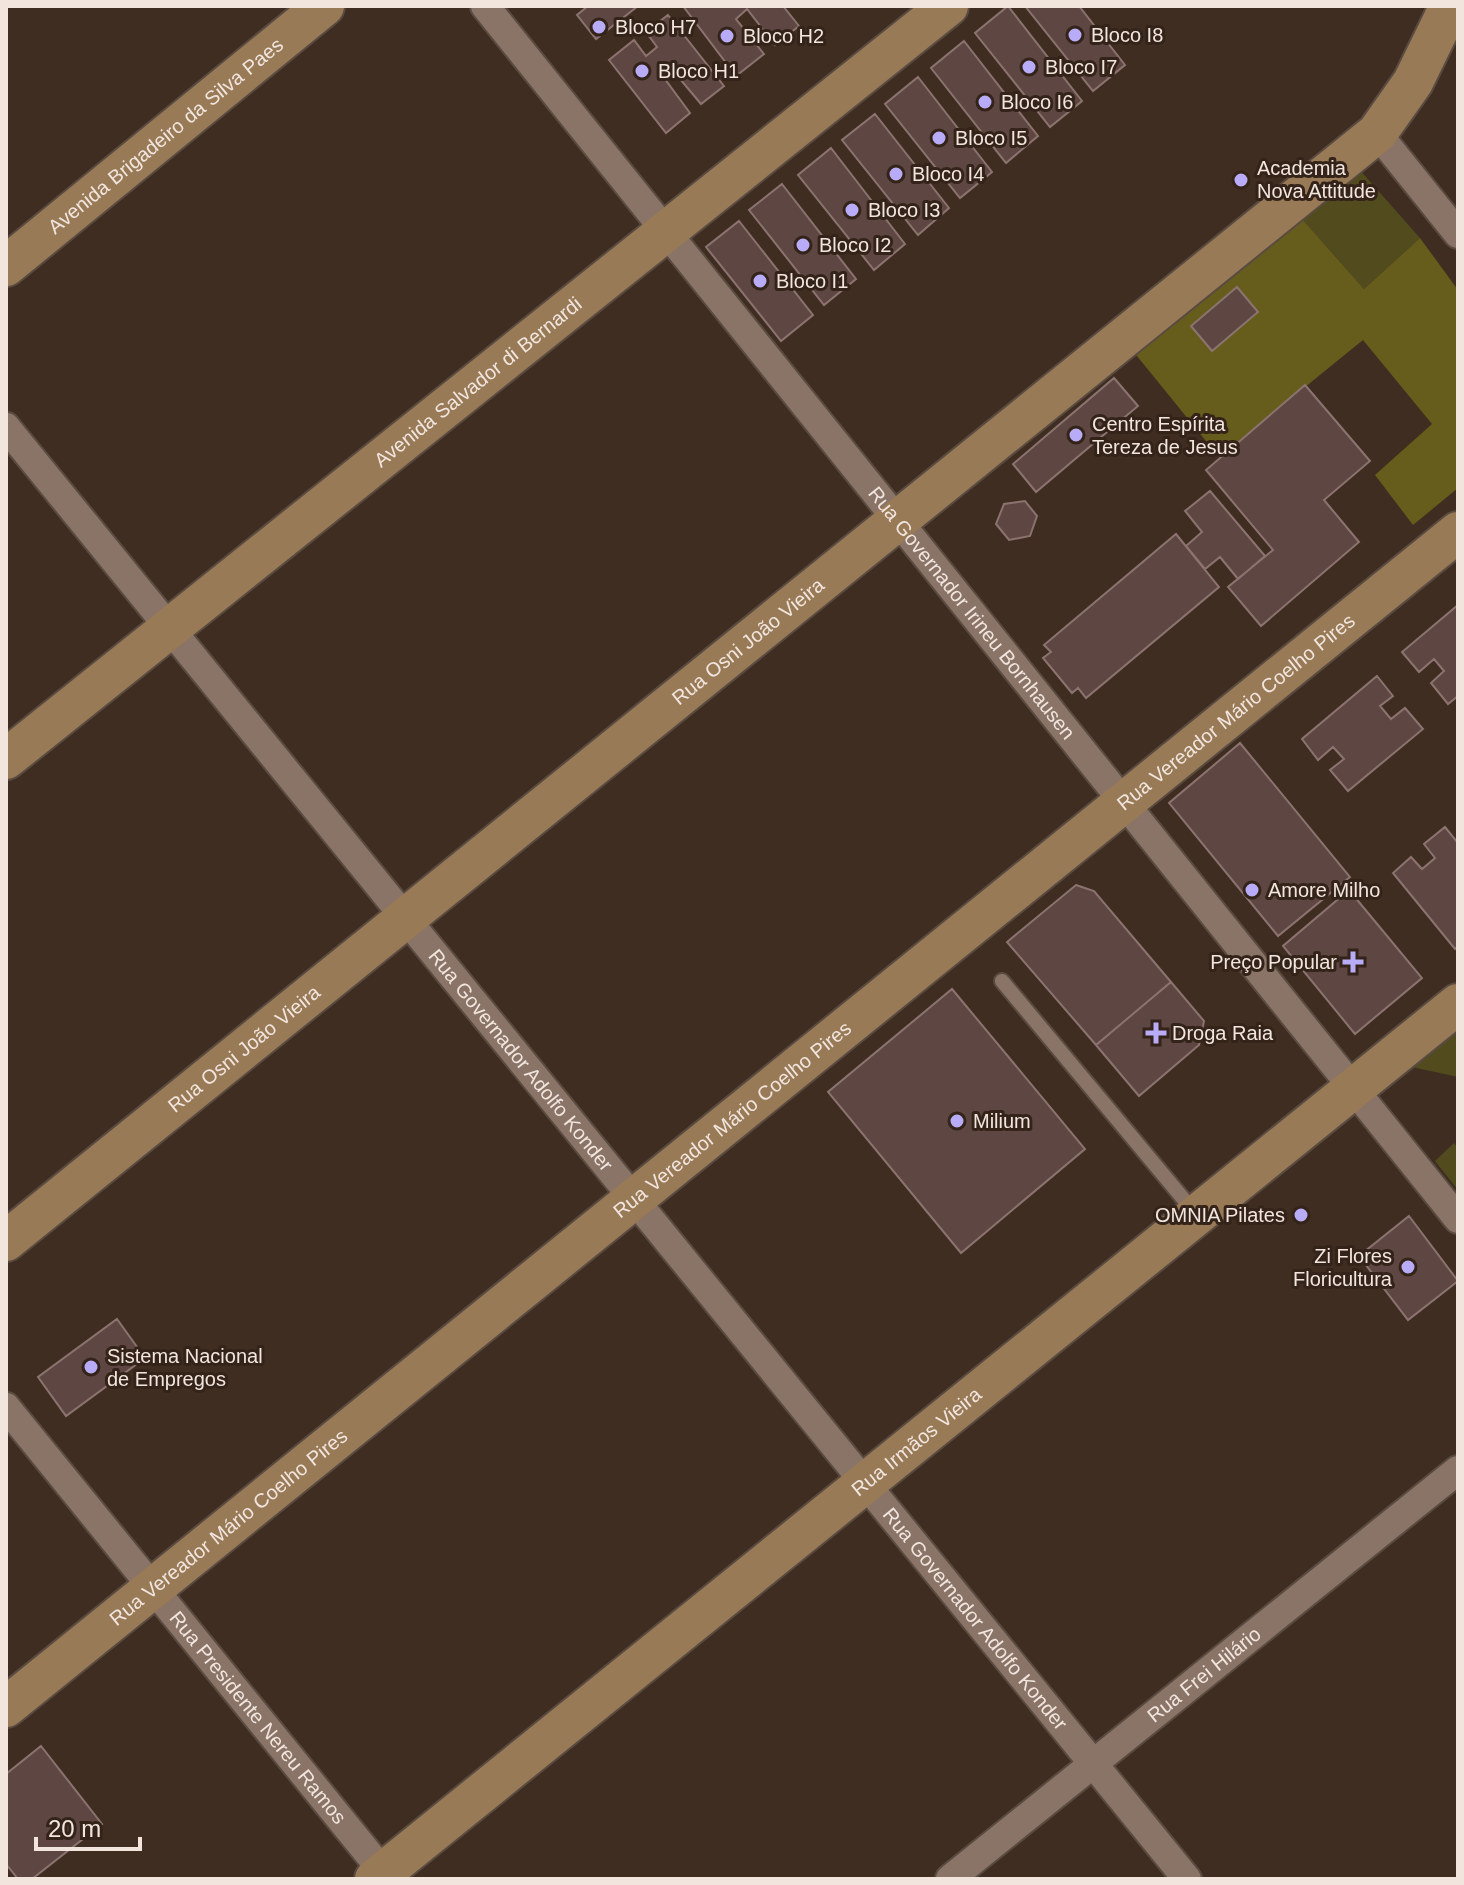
<svg xmlns="http://www.w3.org/2000/svg" width="1464" height="1885" viewBox="0 0 1464 1885" font-family="Helvetica,sans-serif">
  <style>
    .green { fill: #514b1e }
    .forest { fill: #665d1c }
    .building { fill: #5e4743; stroke: #8c736f; stroke-width: 2 }
    .lines { fill: none; stroke-linecap: round; stroke-linejoin: round }
    .lane-casing { stroke: #5a4b41; stroke-width: 18 }
    .street-casing { stroke: #5a4b41; stroke-width: 32 }
    .secondary-casing { stroke: #5a4b41; stroke-width: 44 }
    .lane { stroke: #8a7467; stroke-width: 14 }
    .street { stroke: #8a7467; stroke-width: 28 }
    .secondary { stroke: #987a57; stroke-width: 40 }
    .poi-dot { fill: #b8abf7; stroke: #342318; stroke-width: 3 }
    .labels { text-anchor: middle; stroke-width: 6; stroke-linejoin: round; paint-order: stroke }
    .poi-label { font-size: 20px; fill: #f1e5de; stroke: #342318; text-anchor: start }
    .street-label { font-size: 20px; fill: #f1e5de; stroke: #342318 }
  </style>
  <rect width="100%" height="100%" fill="#3f2d21"/>
  <!-- green -->
  <path class="green" d="M1358,168L1420,238L1364,289L1295,211Z
    M1458,1015V1077L1398,1064Z
    M1454,1143L1458,1148V1190L1435,1161Z"/>
  <!-- forest -->
  <path class="forest" d="M1295,211L1364,289L1420,238L1458,290V488L1413,525L1375,475L1432,424L1363,340L1219,457L1128,345Z"/>
  <!-- building -->
  <path class="building" d="M588,6H638L596,39L577,15Z
    M683,6H783L799,26L775,45L747,9L736,19L764,54L736,76Z
    M1008,6L1082,101L1050,127L975,33Z
    M1025,6H1079L1125,65L1093,91Z
    M668,15L724,86L701,104L670,67L662,75L690,113L666,133L609,60L634,40L646,56L657,47L646,32Z
    M964,41L1038,136L1006,163L931,68Z
    M918,77L992,172L960,198L885,104Z
    M875,114L949,208L918,235L842,140Z
    M831,148L905,244L874,270L798,175Z
    M782,184L856,279L824,305L749,210Z
    M739,221L813,315L781,341L706,247Z
    M1237,287L1258,312L1212,351L1191,326Z
    M1114,378L1138,406L1036,492L1013,464Z
    M1305,385L1370,461L1324,500L1359,542L1261,626L1228,587L1273,550L1206,470Z
    M1210,491L1265,556L1238,579L1220,557L1205,569L1186,546L1202,532L1185,511Z
    M1025,501L1037,516L1030,536L1009,540L996,524L1004,504Z
    M1176,534L1219,587L1086,698L1078,688L1072,693L1043,658L1051,652L1044,645Z
    M1458,605V696L1448,704L1431,683L1444,671L1434,659L1419,672L1402,652Z
    M1377,676L1393,696L1380,706L1391,719L1405,708L1423,729L1348,791L1330,770L1344,759L1333,747L1318,760L1302,739Z
    M1240,743L1350,877L1278,936L1169,803Z
    M1445,827L1458,843V946L1455,949L1393,873L1411,857L1422,869L1435,858L1424,844Z
    M1076,885L1094,891L1171,982L1096,1045L1007,942Z
    M1349,890L1422,978L1355,1034L1283,946Z
    M1171,982L1204,1021L1199,1045L1139,1096L1096,1045Z
    M952,989L1085,1149L961,1253L828,1092Z
    M1409,1216L1458,1281L1408,1320L1359,1256Z
    M117,1319L145,1358L66,1416L38,1377Z
    M41,1746L102,1824L32,1879H18L6,1864V1774Z"/>
  <g class="lines">
    <!-- lane casing -->
    <g class="lane-casing">
      <path id="lane" d="M1002,981L1196,1214"/>
    </g>
    <!-- street casing -->
    <g class="street-casing">
      <g id="street">
        <path id="s1" d="M485,6L1458,1219"/>
        <path d="M1377,133L1458,234"/>
        <path id="s2" d="M6,427L1187,1879"/>
        <path id="s3" d="M6,1407L389,1879"/>
        <path id="s4" d="M950,1879L1458,1470"/>
      </g>
    </g>
    <!-- secondary casing -->
    <g class="secondary-casing">
      <g id="secondary">
        <path id="s5" d="M6,266L324,6"/>
        <path id="s6" d="M6,759L948,6"/>
        <path id="s7" d="M6,1241L1377,133L1413,82L1450,6"/>
        <path id="s8" d="M6,1707L1458,532"/>
        <path id="s9" d="M375,1879L1458,1004"/>
      </g>
    </g>
    <!-- lane -->
    <use href="#lane" class="lane"/>
    <!-- street -->
    <use href="#street" class="street"/>
    <!-- secondary -->
    <use href="#secondary" class="secondary"/>
  </g>
  <!-- markers -->
  <g class="poi-dot">
    <circle cx="599" cy="27" r="8"/>
    <circle cx="1075" cy="35" r="8"/>
    <circle cx="727" cy="36" r="8"/>
    <circle cx="1029" cy="67" r="8"/>
    <circle cx="642" cy="71" r="8"/>
    <circle cx="985" cy="102" r="8"/>
    <circle cx="939" cy="138" r="8"/>
    <circle cx="896" cy="174" r="8"/>
    <circle cx="1241" cy="180" r="8"/>
    <circle cx="852" cy="210" r="8"/>
    <circle cx="803" cy="245" r="8"/>
    <circle cx="760" cy="281" r="8"/>
    <circle cx="1076" cy="435" r="8"/>
    <circle cx="1252" cy="890" r="8"/>
    <path d="M1349 950h8v8h8v8h-8v8h-8v-8h-8v-8h8z"/>
    <path d="M1152 1021h8v8h8v8h-8v8h-8v-8h-8v-8h8z"/>
    <circle cx="957" cy="1121" r="8"/>
    <circle cx="1301" cy="1215" r="8"/>
    <circle cx="1408" cy="1267" r="8"/>
    <circle cx="91" cy="1367" r="8"/>
  </g>
  <g class="labels">
    <!-- poi labels -->
    <g class="poi-label">
      <text x="615" y="34">Bloco H7</text>
      <text x="1091" y="42">Bloco I8</text>
      <text x="743" y="43">Bloco H2</text>
      <text x="1045" y="74">Bloco I7</text>
      <text x="658" y="78">Bloco H1</text>
      <text x="1001" y="109">Bloco I6</text>
      <text x="955" y="145">Bloco I5</text>
      <text x="1257" y="175">Academia<tspan x="1257" dy="23">Nova Attitude</tspan></text>
      <text x="912" y="181">Bloco I4</text>
      <text x="868" y="217">Bloco I3</text>
      <text x="819" y="252">Bloco I2</text>
      <text x="776" y="288">Bloco I1</text>
      <text x="1092" y="431">Centro Espírita<tspan x="1092" dy="23">Tereza de Jesus</tspan></text>
      <text x="1268" y="897">Amore Milho</text>
      <text x="1337" y="969" text-anchor="end">Preço Popular</text>
      <text x="1172" y="1040">Droga Raia</text>
      <text x="973" y="1128">Milium</text>
      <text x="1285" y="1222" text-anchor="end">OMNIA Pilates</text>
      <text x="1392" y="1263" text-anchor="end">Zi Flores<tspan x="1392" dy="23">Floricultura</tspan></text>
      <text x="107" y="1363">Sistema Nacional<tspan x="107" dy="23">de Empregos</tspan></text>
    </g>
    <!-- street labels -->
    <g class="street-label">
      <text dy="7" stroke="none"><textPath href="#s5" startOffset="206">Avenida Brigadeiro da Silva Paes</textPath></text>
      <text dy="7" stroke="none"><textPath href="#s6" startOffset="604">Avenida Salvador di Bernardi</textPath></text>
      <text dy="7" stroke="none"><textPath href="#s1" startOffset="778">Rua Governador Irineu Bornhausen</textPath></text>
      <text dy="7" stroke="none"><textPath href="#s7" startOffset="954">Rua Osni João Vieira</textPath></text>
      <text dy="7" stroke="none"><textPath href="#s8" startOffset="1582">Rua Vereador Mário Coelho Pires</textPath></text>
      <text dy="7" stroke="none"><textPath href="#s7" startOffset="306">Rua Osni João Vieira</textPath></text>
      <text dy="7" stroke="none"><textPath href="#s2" startOffset="816">Rua Governador Adolfo Konder</textPath></text>
      <text dy="7" stroke="none"><textPath href="#s8" startOffset="934">Rua Vereador Mário Coelho Pires</textPath></text>
      <text dy="7" stroke="none"><textPath href="#s9" startOffset="696">Rua Irmãos Vieira</textPath></text>
      <text dy="7" stroke="none"><textPath href="#s8" startOffset="286">Rua Vereador Mário Coelho Pires</textPath></text>
      <text dy="7" stroke="none"><textPath href="#s2" startOffset="1536">Rua Governador Adolfo Konder</textPath></text>
      <text dy="7" stroke="none"><textPath href="#s4" startOffset="326">Rua Frei Hilário</textPath></text>
      <text dy="7" stroke="none"><textPath href="#s3" startOffset="400">Rua Presidente Nereu Ramos</textPath></text>
    </g>
  </g>
  <!-- border -->
  <rect width="1464" height="1885" fill="none" stroke="#f1e5de" stroke-width="16"/>
  <!-- scale -->
  <path d="M36 1837v12h104v-12" fill="none" stroke="#f1e5de" stroke-width="4"/>
  <text x="48" y="1837" font-size="24" fill="#f1e5de" stroke="#342318" stroke-width="6" paint-order="stroke">20 m</text>
</svg>
